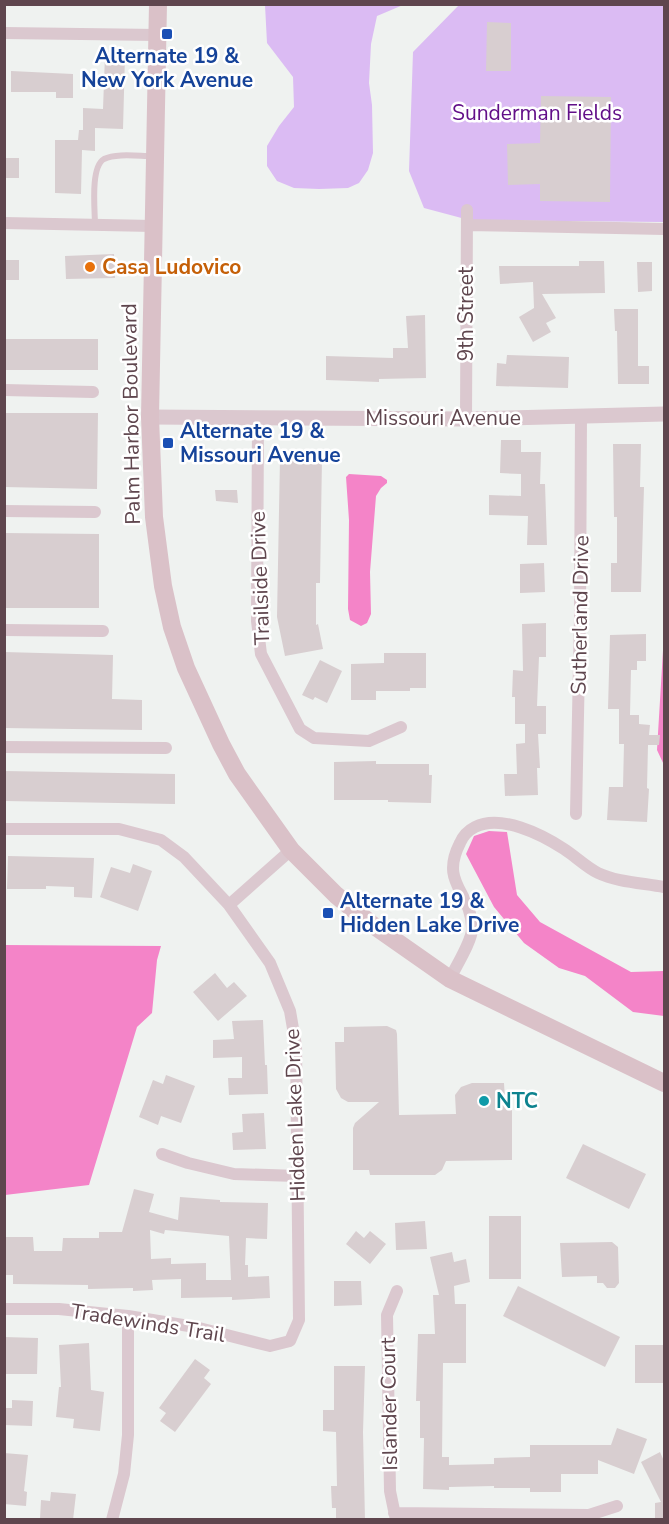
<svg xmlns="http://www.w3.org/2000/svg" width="669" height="1524" viewBox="0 0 669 1524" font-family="'Nunito Sans',sans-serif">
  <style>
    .green { fill: #dbbbf3 }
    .water { fill: #f484c8 }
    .building { fill: #d8ced0; fill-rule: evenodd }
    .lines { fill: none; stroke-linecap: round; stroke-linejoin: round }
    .service { stroke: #dbc8cf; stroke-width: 6 }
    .minor { stroke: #dbc8cf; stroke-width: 12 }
    .tertiary { stroke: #dbc8cf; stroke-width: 15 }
    .secondary { stroke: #dac1c8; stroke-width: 18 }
    .transit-dot { fill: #1a4fb4; stroke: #fff; stroke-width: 2 }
    .food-dot { fill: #e8710a; stroke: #fff; stroke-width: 2 }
    .culture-dot { fill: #0f9aa8; stroke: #fff; stroke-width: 2 }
    .labels { text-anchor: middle; stroke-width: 5; stroke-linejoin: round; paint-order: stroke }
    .transit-label { font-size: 21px; font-weight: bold; fill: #164399; stroke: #fff; text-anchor: start }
    .park-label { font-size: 21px; fill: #620f88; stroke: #fff }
    .food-label { font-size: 21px; font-weight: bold; fill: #c56008; stroke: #fff; text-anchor: start }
    .street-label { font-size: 21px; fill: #5f464e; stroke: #fff }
    .culture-label { font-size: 21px; font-weight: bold; fill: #0d838f; stroke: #fff; text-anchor: start }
  </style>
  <rect width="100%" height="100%" fill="#eff2f0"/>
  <!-- green -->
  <path class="green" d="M265,5H403L377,16L371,44L369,83L372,105L373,153L368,170L359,183L348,188L319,189L294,188L277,181L267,166V146L279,126L294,107L293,77L267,43Z
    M459,5H664V222L469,220L424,208L409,171L413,52Z"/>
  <!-- water -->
  <path class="water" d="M349,474L381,476L387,480V483L381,488L376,496L370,572L371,614L367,623L361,626L350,620L348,609L349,520L346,477Z
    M664,634V765L657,750Z
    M489,831L507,832L517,895L540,922L631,972L664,971V1016L633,1012L585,976L559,968L524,943L494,907L466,854L474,836Z
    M5,945L161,946L157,960L152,1013L137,1027L89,1185L5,1195Z"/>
  <!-- building -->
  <path class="building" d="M487,22L511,23V71H486Z
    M105,55H125L123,129L95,128V151L82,150L81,194L55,193V140H78L79,130H83V108L103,109Z
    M11,71L73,74V98H56V92H11Z
    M541,96L611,97L610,202L540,201V184L508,185L507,144L540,143Z
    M4,158H19V178H4Z
    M114,254L115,278L66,279L65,256Z
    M4,260H19V280H4Z
    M579,261H604L605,293L542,294L556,318L546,323L551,332L533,342L519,317L534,308L533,282L500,284L499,266H579Z
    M637,262H652V291L638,292Z
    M614,309H638V366H649V384H618L617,331H615Z
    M425,315L426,378L379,379V382L326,380V356L393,358V348H408L406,316Z
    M4,339H98V370H4Z
    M507,355L569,357L568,388L496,386L497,363L506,364Z
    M4,413H98L97,489L4,487Z
    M501,440H521V452H541L540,484H545L547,545H527L528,516L489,515V495L521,496V474L500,473Z
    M613,444H641L640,487H644L641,592H611V563H617V517H614Z
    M280,458H322L320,583H316V625L318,624L323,649L285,656L277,617Z
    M215,490H237L238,503L216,501Z
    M4,533L99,534V608H4Z
    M544,563L545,592L520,593V564Z
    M546,623V657H539L537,706H546V734H538L540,768H537L538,795L505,796L504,774H517L516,744L525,743V724H515V697H512L513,670L523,671L522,624Z
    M646,634V661H637V670H631L630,715H639V724L650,725L649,735H660L659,745H648L647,788L649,789L647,822L607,820L609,787H623L624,744H619V709H608L610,635Z
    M4,652L113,655L112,699L142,700V730L4,728Z
    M384,653H426V688H410V691H376V700H351V664L384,663Z
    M320,660L342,671L327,703L315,697L313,700L302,695Z
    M376,761V764H429V775H432L431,803L388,802V800H334V762Z
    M4,771L175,774V804L4,801Z
    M8,856L94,858L92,898L74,897V887L46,886V889H7Z
    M133,864L152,871L138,911L100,897L111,867L130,873Z
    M215,973L227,988L234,982L247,996L218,1021L193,992Z
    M263,1020L265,1065H267L268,1094L229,1095L228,1078H242V1057L213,1058V1040L234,1039L232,1021Z
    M387,1026L396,1030L397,1034L399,1115L456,1114L455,1095L461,1087L472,1083H504L505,1100H512V1160L446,1161L442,1170L435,1175H370L369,1170H353V1128L355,1123L379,1102H348L341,1098L336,1089L335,1042H344V1027Z
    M166,1075L195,1086L181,1123L161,1116L158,1125L139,1117L153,1080L163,1084Z
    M264,1113L266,1149L233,1150L232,1133L243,1132L242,1114Z
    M583,1144L646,1174L629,1209L566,1178Z
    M134,1189L154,1194L149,1212L178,1220L180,1197L220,1200V1202L268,1203L267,1239L246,1238L245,1265H248V1277L269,1276L270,1298L232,1300V1297L181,1298V1279L152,1280L153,1290L133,1291V1288L88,1289V1285L13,1284V1275H4V1237H33L34,1251H62L63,1238H99V1232H122ZM150,1230L164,1234L165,1230L229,1236L231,1280H206V1263L171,1264V1258L151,1259Z
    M489,1216H521V1279H489Z
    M425,1221L427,1249L396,1250L395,1223Z
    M356,1231L364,1238L370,1231L386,1244L370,1264L346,1244Z
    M612,1242L618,1247L619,1283L615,1288H607L603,1283H597V1276L562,1277L560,1243Z
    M452,1252L454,1262L466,1259L470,1282L454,1286L455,1304H466V1363H443L442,1457H449V1465L494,1464V1458L530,1457V1445H611L617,1428L647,1439L634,1474L598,1460V1474H561V1492H530V1488H494V1486L449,1487V1490L423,1489L424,1438H420V1401H416L418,1334H435L433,1295H439L430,1257Z
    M334,1281H361L362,1305L334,1306Z
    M518,1286L620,1337L605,1367L503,1316Z
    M4,1337L38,1338L37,1374H4Z
    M89,1343L91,1390L104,1392L100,1431L73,1428L74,1419L56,1417L59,1387H61L59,1345Z
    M635,1345H664V1383H635Z
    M195,1359L210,1370L204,1378L211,1384L175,1432L160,1421L166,1413L159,1408Z
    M334,1366H365L363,1432L365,1520H336V1508H332L331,1486H337L336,1432L323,1431V1410H334Z
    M12,1400L33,1401L32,1426L4,1425V1408H12Z
    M660,1452L664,1461V1520H655V1503L661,1502L641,1462Z
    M4,1453L28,1455L24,1491L27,1492L26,1506L4,1504Z
    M51,1492L76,1494L73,1520L40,1519L41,1500L50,1501Z"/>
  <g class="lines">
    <!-- service -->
    <path class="service" d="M95,225C95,211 90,167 104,159C116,153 138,156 152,156"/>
    <!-- minor -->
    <path class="minor" d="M4,33L158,35
      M4,223L153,226
      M467,225L664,229
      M4,390L93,392
      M258,418L257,621L261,654L300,729L314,738L369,741L401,727
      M466,419L467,210
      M4,511L95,512
      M4,630L103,631
      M4,747L166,748
      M576,814L580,617L581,416
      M4,829H119L161,840L184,857L229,905L270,963L290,1011L296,1046L299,1320L290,1341L270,1346L195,1327L128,1316L59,1309H4
      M229,905L291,850
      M450,979C456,966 472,941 472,929C472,891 439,884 460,843C463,836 467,831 475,827C501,814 541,834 564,849C575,856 586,867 598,873C617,882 643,883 664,887
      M162,1154L188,1163L234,1174L298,1176
      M394,1513L589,1515L617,1506
      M112,1520L124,1474L128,1435V1316
      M396,1520L390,1491L387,1315L397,1291"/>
    <!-- tertiary -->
    <path class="tertiary" d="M150,417L466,419L664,414"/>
    <!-- secondary -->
    <path class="secondary" d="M158,4L150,417L154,517L163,586L172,627L186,668L221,744L237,774L291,850L336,895L370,923L450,979L664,1083"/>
  </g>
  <!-- markers -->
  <g class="transit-dot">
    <rect x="161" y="28" width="12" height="12" rx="3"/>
    <rect x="162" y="437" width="12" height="12" rx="3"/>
    <rect x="322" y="907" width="12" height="12" rx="3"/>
  </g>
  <circle class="food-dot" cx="90" cy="267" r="6"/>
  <circle class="culture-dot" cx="484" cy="1101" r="6"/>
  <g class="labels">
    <!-- transit labels -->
    <g class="transit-label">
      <text x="167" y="63" text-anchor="middle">Alternate 19 &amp;<tspan x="167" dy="24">New York Avenue</tspan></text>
      <text x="180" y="438">Alternate 19 &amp;<tspan x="180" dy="24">Missouri Avenue</tspan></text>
      <text x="340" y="908">Alternate 19 &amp;<tspan x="340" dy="24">Hidden Lake Drive</tspan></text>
    </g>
    <!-- park labels -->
    <g class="park-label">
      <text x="537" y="120">Sunderman Fields</text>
    </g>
    <!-- food labels -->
    <g class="food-label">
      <text x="102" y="274">Casa Ludovico</text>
    </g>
    <!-- street labels -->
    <g class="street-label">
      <text transform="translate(466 314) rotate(-90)" y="7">9th Street</text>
      <text transform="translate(131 414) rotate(-91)" y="7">Palm Harbor Boulevard</text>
      <text x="443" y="425">Missouri Avenue</text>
      <text transform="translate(260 578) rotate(-92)" y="7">Trailside Drive</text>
      <text transform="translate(580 615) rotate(-89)" y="7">Sutherland Drive</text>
      <text transform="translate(295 1115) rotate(-92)" y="7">Hidden Lake Drive</text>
      <text transform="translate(148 1323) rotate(9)" y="7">Tradewinds Trail</text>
      <text transform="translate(389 1404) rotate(-91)" y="7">Islander Court</text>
    </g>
    <!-- culture labels -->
    <g class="culture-label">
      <text x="496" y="1108">NTC</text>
    </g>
  </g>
  <!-- border -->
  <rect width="669" height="1524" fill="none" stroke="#5f464e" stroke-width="12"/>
</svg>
